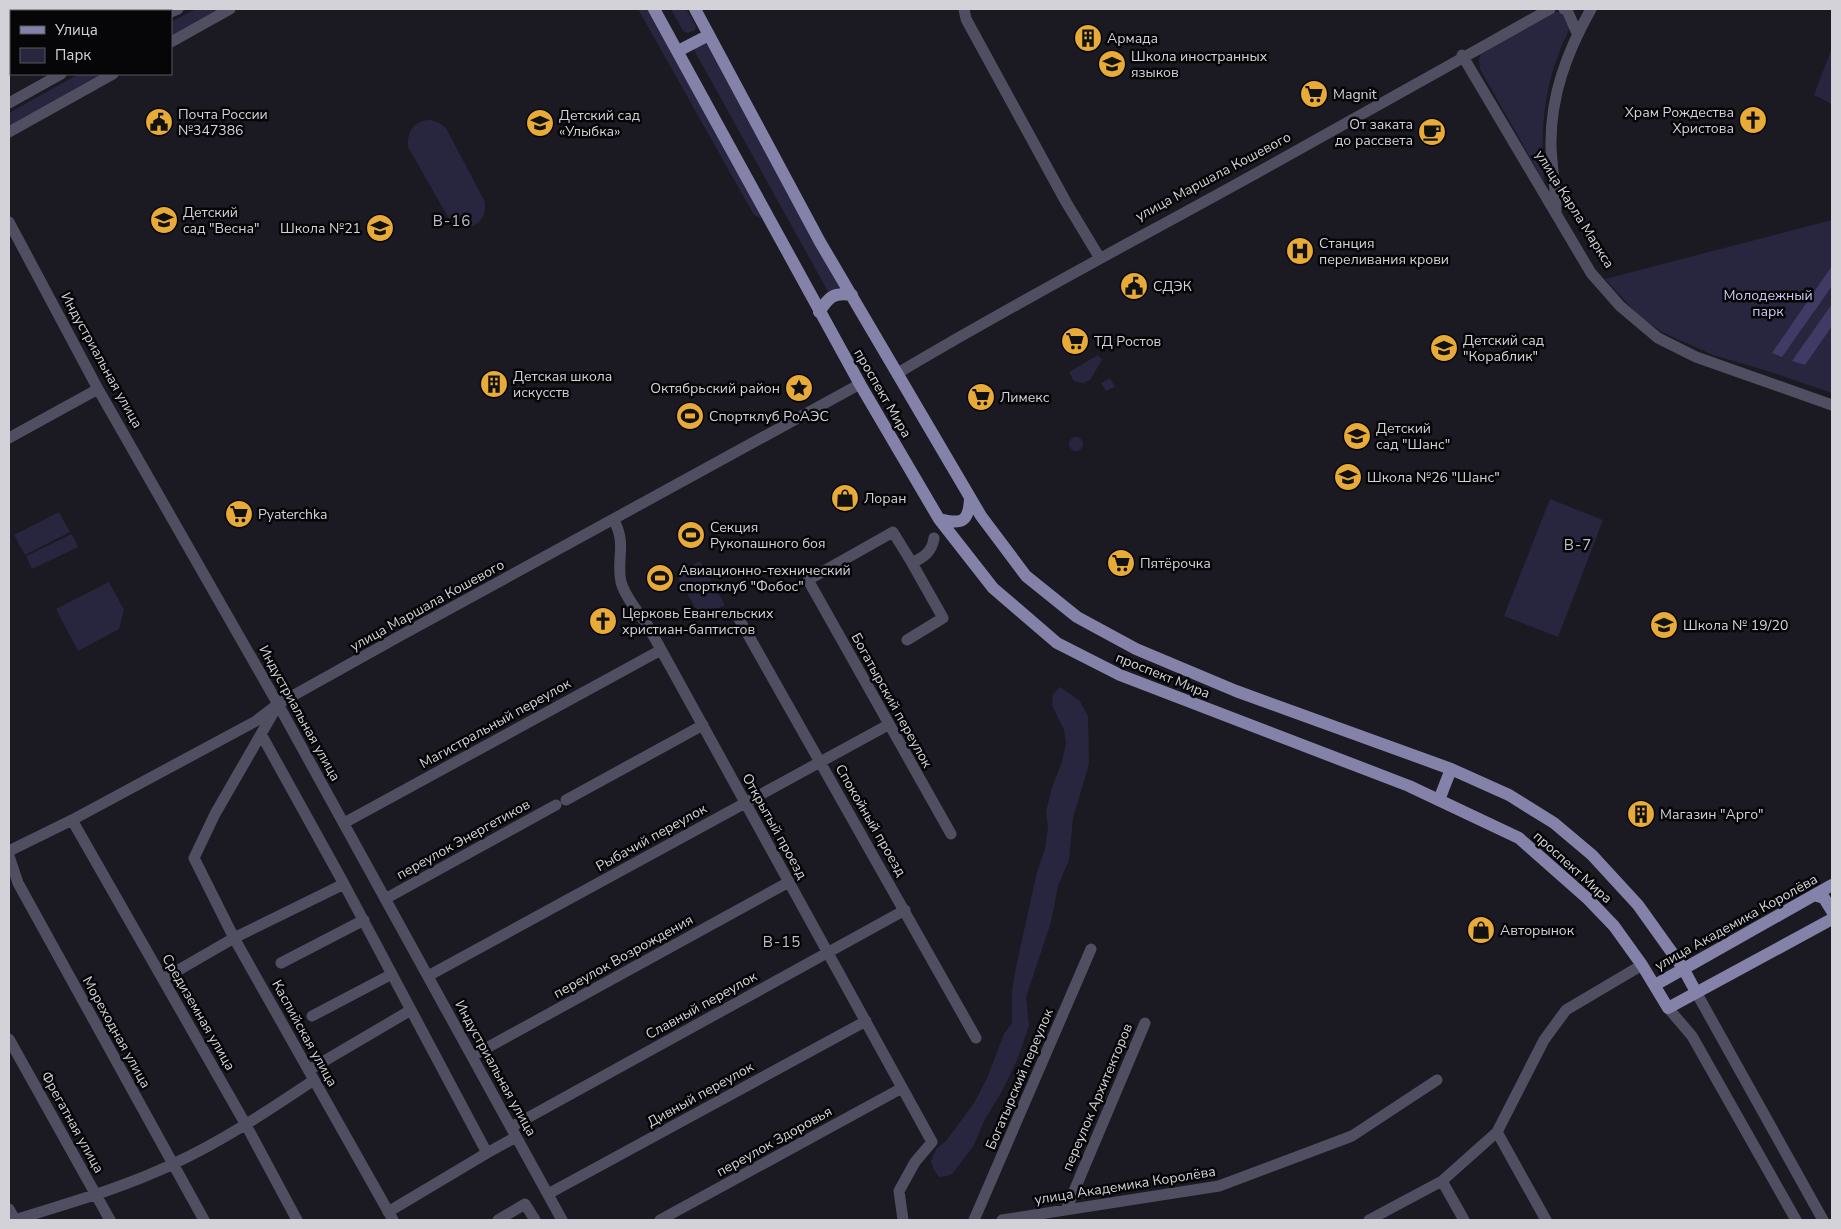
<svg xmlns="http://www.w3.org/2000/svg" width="1841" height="1229" viewBox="0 0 1841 1229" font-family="'Nunito Sans',sans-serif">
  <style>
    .green { fill: #28253e }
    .forest { fill: #403b64 }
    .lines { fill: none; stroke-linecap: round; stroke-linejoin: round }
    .minor { stroke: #504f62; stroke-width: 11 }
    .major { stroke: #8582a9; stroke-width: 12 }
    .labels { text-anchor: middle; stroke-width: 5; stroke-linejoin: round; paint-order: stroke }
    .poi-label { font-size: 14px; fill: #d3d2d8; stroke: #060609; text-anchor: start }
    .street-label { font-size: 14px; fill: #d3d2d8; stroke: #060609 }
    .park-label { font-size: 14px; fill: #ccc8f3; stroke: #060609 }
    .neighbourhood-label { font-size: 15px; letter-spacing: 1px; fill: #c0bfca; stroke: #060609 }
  </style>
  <rect width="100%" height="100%" fill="#1b1a22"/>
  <!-- green -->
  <path class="green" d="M196,9H224L171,38V22Z
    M638,9H653L769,221L754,215Z
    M671,9H686L696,26L695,30L688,33L683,31Z
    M1550,12H1560L1566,18L1570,28C1544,80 1540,125 1544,182L1480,69L1479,59L1482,51Z
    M703,43L707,44L844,289L830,295L694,50L696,46Z
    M1832,48V104L1814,95Z
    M79,74H108L9,129V113Z
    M431,120L439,123L446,128L485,202C487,224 470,232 452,224L408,147C407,131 414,120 431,120Z
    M1832,220V393L1771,372L1713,355L1662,332L1639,316L1605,279Z
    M1098,355L1102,360L1090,380L1083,383L1074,381L1069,372Z
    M1110,378L1115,387L1106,391L1101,383Z
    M1069 444a7 7 0 1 1 14 0a7 7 0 1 1-14 0Z
    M1550,499L1603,520L1558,637L1504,616Z
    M59,512L70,532L25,555L14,535Z
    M72,534L78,547L32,569L26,556Z
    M700,561L725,605L701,618L676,574Z
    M109,582L124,610L119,629L78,651L56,609Z
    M1060,687L1080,701L1088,716L1089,764L1073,818L1069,860L1058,886L1051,922L1026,997L1029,1026L1017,1060L1002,1091L984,1121L974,1145L953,1173L947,1176L939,1177L934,1170L931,1161L936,1149L946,1141L974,1103L987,1078L1004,1034L1012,1023V991L1016,967L1037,872L1045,849L1048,827L1046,812L1052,787L1061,765L1066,744L1064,730L1052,705L1053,694Z"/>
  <!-- forest -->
  <path class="forest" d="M1832,266V286L1782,357L1772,353Z
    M1832,304V326L1805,365L1792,361Z"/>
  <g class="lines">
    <!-- minor -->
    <path class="minor" d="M964,9L966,19L1066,202L1098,255
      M1564,9L1567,10L1577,33
      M171,12L178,9
      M171,42L230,9
      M1462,55L1591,273L1620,306L1658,338L1696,357L1832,405
      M9,103L61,74
      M9,132L113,74
      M1556,212C1556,190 1552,168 1551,147C1550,96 1567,52 1591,9
      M9,222L98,389L279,706L562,1220
      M898,373C1023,298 1153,231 1280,160C1371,110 1460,59 1550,9
      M9,438L98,389
      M614,520C627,546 616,558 621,582C625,597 639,613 648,626L932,1142L915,1162L899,1191L903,1220
      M912,563L893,532L808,580L951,834
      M738,617L976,1038
      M907,640L943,618L912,563C924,557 932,552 934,538
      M276,708L215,814L194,858L234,938L393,1220
      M566,800L703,725
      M72,820L246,1125L297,1220
      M344,823L661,650
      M9,851L72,820L256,721L278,704L398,637L860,384
      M9,856L18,883L204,1220
      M344,884L487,1153L516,1137
      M385,899L556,805
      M281,963L364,920
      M428,976L888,725
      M163,979L234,938L344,884L261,734
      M1696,992L1823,1220
      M1668,1008L1692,1036L1796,1220
      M312,1016L392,974
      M9,1039L110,1220
      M472,1056L789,882
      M309,1070L411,1010
      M511,1127L905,910
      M1497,1132L1546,1220
      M1442,1181L1464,1220
      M548,1194L866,1021
      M9,1209L15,1220
      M1066,1210L1145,1023
      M388,1212L487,1153
      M15,1220C68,1203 123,1188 173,1164C223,1141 269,1110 314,1080
      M498,1220L525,1204L535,1220
      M660,1220L902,1088
      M974,1220L1091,949
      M1002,1220L1219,1186L1352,1136L1437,1080
      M1369,1220L1442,1181L1497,1132L1544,1040L1566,1010L1642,965"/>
    <!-- major -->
    <path class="major" d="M654,9L861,386L939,519L993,588L1057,643L1120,675L1409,786L1519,838L1588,899L1614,926L1642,965L1668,1008L1832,919
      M695,9L820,242L981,516L1026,576L1077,617L1136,649L1236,691L1451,769L1509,795L1554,823L1592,855L1638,905L1683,968L1696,992
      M678,51L709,35
      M819,312C829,297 833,292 852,295
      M939,519C962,525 969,522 970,498
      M1439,800L1451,769
      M1814,895L1824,898L1832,911
      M1655,985L1832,885"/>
  </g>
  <!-- icons -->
  <defs>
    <g id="building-disc" transform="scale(1.4375)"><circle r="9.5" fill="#e9ab38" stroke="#060609"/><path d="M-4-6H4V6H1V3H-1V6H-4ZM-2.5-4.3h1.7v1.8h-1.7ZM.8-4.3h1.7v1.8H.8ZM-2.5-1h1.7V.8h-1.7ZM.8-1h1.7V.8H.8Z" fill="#111"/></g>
    <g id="school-disc" transform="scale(1.4375)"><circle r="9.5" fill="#e9ab38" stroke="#060609"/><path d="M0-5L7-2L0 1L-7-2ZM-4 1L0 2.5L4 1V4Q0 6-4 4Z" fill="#111"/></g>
    <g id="supermarket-disc" transform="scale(1.4375)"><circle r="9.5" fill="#e9ab38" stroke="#060609"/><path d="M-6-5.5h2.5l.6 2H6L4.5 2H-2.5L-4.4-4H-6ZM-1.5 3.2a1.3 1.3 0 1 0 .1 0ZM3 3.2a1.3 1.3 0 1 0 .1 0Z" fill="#111"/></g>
    <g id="church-disc" transform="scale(1.4375)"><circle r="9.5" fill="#e9ab38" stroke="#060609"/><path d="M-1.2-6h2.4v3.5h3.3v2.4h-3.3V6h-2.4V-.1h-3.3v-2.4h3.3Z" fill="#111"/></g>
    <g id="civic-disc" transform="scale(1.4375)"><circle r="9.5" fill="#e9ab38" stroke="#060609"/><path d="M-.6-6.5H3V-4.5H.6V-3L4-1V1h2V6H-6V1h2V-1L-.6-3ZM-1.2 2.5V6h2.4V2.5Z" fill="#111"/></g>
    <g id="cafe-disc" transform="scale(1.4375)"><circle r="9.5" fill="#e9ab38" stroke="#060609"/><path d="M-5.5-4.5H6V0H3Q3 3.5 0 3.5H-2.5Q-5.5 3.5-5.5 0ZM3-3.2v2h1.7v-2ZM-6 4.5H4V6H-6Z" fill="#111"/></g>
    <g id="hospital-disc" transform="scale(1.4375)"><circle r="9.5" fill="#e9ab38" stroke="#060609"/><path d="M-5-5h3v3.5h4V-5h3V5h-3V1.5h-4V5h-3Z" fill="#111"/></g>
    <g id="sight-disc" transform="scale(1.4375)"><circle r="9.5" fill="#e9ab38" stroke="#060609"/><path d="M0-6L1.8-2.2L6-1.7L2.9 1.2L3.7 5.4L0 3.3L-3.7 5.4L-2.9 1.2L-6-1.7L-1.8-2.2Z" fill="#111"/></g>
    <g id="stadium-disc" transform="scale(1.4375)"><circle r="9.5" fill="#e9ab38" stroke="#060609"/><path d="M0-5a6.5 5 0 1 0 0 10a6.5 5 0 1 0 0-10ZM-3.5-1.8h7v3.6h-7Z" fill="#111"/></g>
    <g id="shop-disc" transform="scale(1.4375)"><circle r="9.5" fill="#e9ab38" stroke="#060609"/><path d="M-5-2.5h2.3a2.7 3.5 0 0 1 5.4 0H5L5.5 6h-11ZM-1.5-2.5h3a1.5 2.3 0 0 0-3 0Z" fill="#111"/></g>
  </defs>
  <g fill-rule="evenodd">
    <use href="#building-disc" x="1088" y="38"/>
    <use href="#school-disc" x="1112" y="64"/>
    <use href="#supermarket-disc" x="1314" y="94"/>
    <use href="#church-disc" x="1753" y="120"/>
    <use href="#civic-disc" x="159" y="122"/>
    <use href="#school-disc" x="540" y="123"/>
    <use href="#cafe-disc" x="1432" y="132"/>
    <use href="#school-disc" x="164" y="220"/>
    <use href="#school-disc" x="380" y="228"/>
    <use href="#hospital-disc" x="1300" y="251"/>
    <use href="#civic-disc" x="1134" y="286"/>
    <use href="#supermarket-disc" x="1075" y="341"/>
    <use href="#school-disc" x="1444" y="348"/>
    <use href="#building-disc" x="494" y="384"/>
    <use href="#sight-disc" x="799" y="388"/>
    <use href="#supermarket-disc" x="981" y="397"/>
    <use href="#stadium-disc" x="690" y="416"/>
    <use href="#school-disc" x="1357" y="436"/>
    <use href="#school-disc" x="1348" y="477"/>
    <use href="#shop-disc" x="845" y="498"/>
    <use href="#supermarket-disc" x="239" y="514"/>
    <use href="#stadium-disc" x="691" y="535"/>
    <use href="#supermarket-disc" x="1121" y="563"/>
    <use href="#stadium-disc" x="660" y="578"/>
    <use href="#church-disc" x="603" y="621"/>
    <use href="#school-disc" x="1664" y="625"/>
    <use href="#building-disc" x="1641" y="814"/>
    <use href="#shop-disc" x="1481" y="930"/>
  </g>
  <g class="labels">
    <!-- poi labels -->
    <g class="poi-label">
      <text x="1107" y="43">Армада</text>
      <text x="1131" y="61">Школа иностранных<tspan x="1131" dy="16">языков</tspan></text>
      <text x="1333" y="99">Magnit</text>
      <text x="1734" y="117" text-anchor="end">Храм Рождества<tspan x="1734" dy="16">Христова</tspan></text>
      <text x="178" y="119">Почта России<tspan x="178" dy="16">№347386</tspan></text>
      <text x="559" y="120">Детский сад<tspan x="559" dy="16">«Улыбка»</tspan></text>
      <text x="1413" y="129" text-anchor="end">От заката<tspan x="1413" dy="16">до рассвета</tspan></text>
      <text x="183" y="217">Детский<tspan x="183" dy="16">сад "Весна"</tspan></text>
      <text x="361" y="233" text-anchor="end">Школа №21</text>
      <text x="1319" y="248">Станция<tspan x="1319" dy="16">переливания крови</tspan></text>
      <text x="1153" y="291">СДЭК</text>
      <text x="1463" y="345">Детский сад<tspan x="1463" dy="16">"Кораблик"</tspan></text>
      <text x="1094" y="346">ТД Ростов</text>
      <text x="513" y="381">Детская школа<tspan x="513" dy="16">искусств</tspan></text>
      <text x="780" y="393" text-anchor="end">Октябрьский район</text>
      <text x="1000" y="402">Лимекс</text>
      <text x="709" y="421">Спортклуб РоАЭС</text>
      <text x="1376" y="433">Детский<tspan x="1376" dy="16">сад "Шанс"</tspan></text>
      <text x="1367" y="482">Школа №26 "Шанс"</text>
      <text x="864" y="503">Лоран</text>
      <text x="258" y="519">Pyaterchka</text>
      <text x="710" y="532">Секция<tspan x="710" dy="16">Рукопашного боя</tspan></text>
      <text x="1140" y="568">Пятёрочка</text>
      <text x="679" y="575">Авиационно-технический<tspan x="679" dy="16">спортклуб "Фобос"</tspan></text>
      <text x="622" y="618">Церковь Евангельских<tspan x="622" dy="16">христиан-баптистов</tspan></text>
      <text x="1683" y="630">Школа № 19/20</text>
      <text x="1660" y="819">Магазин "Арго"</text>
      <text x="1500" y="935">Авторынок</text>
    </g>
    <!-- street labels -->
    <g class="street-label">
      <text transform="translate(1213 176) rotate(-28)" y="5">улица Маршала Кошевого</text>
      <text transform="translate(1575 209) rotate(58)" y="5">улица Карла Маркса</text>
      <text transform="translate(102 360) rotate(61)" y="5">Индустриальная улица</text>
      <text transform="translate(883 393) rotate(60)" y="5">проспект Мира</text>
      <text transform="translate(427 605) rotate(-29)" y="5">улица Маршала Кошевого</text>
      <text transform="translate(1163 675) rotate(22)" y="5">проспект Мира</text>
      <text transform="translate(892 700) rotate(61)" y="5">Богатырский переулок</text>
      <text transform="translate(300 713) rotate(61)" y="5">Индустриальная улица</text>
      <text transform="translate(495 723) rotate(-29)" y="5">Магистральный переулок</text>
      <text transform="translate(871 820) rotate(60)" y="5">Спокойный проезд</text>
      <text transform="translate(775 826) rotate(61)" y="5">Открытый проезд</text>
      <text transform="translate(651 837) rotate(-29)" y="5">Рыбачий переулок</text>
      <text transform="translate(463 839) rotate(-29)" y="5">переулок Энергетиков</text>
      <text transform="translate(1573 867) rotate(42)" y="5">проспект Мира</text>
      <text transform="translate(1736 922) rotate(-29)" y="5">улица Академика Королёва</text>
      <text transform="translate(623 956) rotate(-29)" y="5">переулок Возрождения</text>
      <text transform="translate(701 1005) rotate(-29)" y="5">Славный переулок</text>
      <text transform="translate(199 1012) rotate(60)" y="5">Средиземная улица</text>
      <text transform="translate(117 1032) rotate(61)" y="5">Мореходная улица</text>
      <text transform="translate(305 1033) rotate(61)" y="5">Каспийская улица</text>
      <text transform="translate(496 1068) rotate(61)" y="5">Индустриальная улица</text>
      <text transform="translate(1019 1079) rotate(-67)" y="5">Богатырский переулок</text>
      <text transform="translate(700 1094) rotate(-29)" y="5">Дивный переулок</text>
      <text transform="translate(1097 1097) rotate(-67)" y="5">переулок Архитекторов</text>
      <text transform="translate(73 1122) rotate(61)" y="5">Фрегатная улица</text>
      <text transform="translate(774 1141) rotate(-29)" y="5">переулок Здоровья</text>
      <text transform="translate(1125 1185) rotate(-9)" y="5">улица Академика Королёва</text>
    </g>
    <!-- park labels -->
    <g class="park-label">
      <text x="1768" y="300">Молодежный<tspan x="1768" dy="16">парк</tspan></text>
    </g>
    <!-- neighbourhood labels -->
    <g class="neighbourhood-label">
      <text x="452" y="226">В-16</text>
      <text x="1578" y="550">В-7</text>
      <text x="782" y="947">В-15</text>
    </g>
  </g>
  <!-- border -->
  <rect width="1841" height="1229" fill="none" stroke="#d3d2d8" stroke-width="20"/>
  <!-- legend -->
  <rect x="10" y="10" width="162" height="65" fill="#060609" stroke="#58585c"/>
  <rect x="20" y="26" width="25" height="8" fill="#8582a9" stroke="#58585c"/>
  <text x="55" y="35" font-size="15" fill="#d3d2d8">Улица</text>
  <rect x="20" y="48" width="25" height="15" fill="#28253e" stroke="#58585c"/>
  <text x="55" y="60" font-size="15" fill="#d3d2d8">Парк</text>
</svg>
